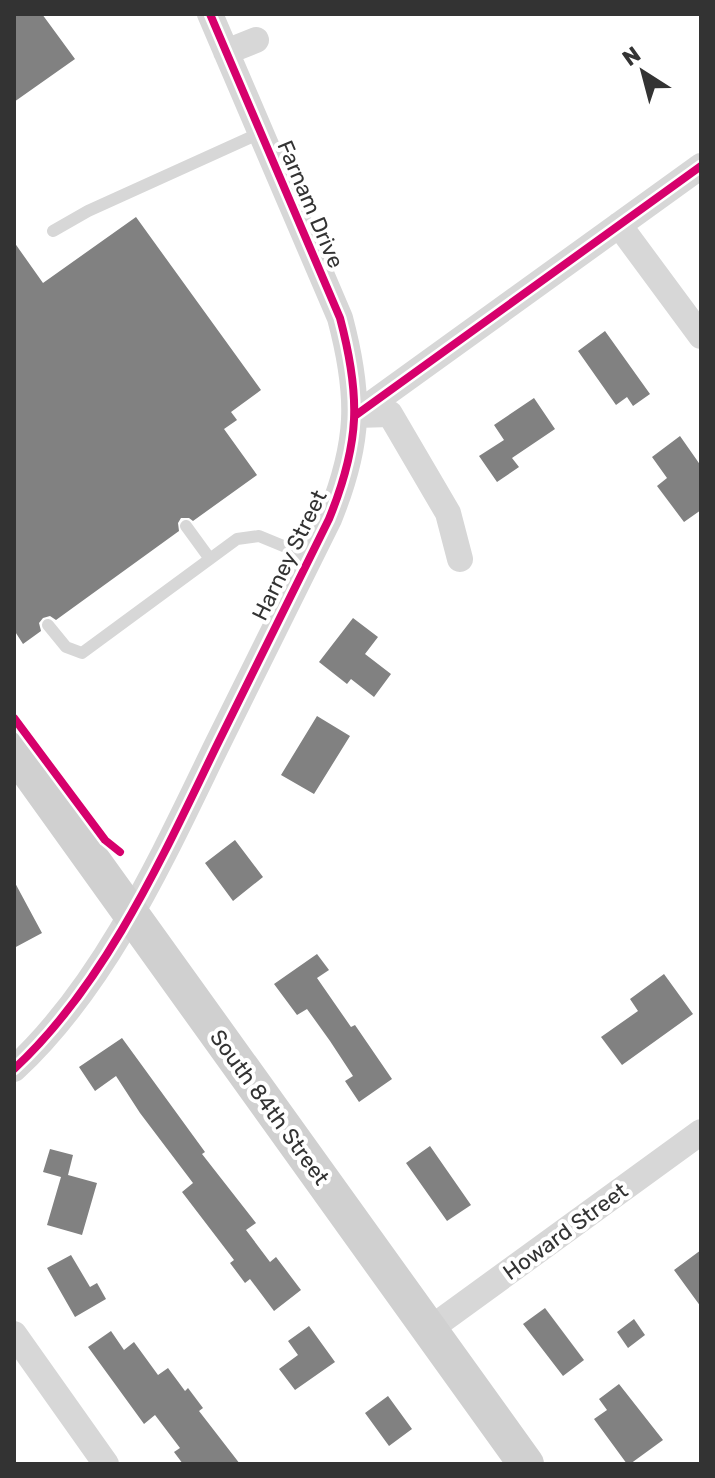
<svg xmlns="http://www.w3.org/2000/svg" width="715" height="1478" viewBox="0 0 715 1478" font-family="Rubik,sans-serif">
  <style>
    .building { fill: #818181 }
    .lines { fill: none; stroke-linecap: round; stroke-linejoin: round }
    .service { stroke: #d7d7d7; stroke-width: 12 }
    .minor { stroke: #d7d7d7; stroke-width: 26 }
    .secondary { stroke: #d0d0d0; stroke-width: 36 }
    .cycleway-casing { stroke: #fff; stroke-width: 13 }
    .cycleway { stroke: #d6006c; stroke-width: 8 }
    .labels { text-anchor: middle; stroke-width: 8; stroke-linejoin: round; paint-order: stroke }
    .street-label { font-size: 22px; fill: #333; stroke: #fff }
  </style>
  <rect width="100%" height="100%" fill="#fff"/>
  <!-- building -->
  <path class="building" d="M14,14H42L75,59L14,102Z
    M136,217L261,390L231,412L237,420L224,429L257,475L193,521L189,518H181L178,523L179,531L56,620L50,616L43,618L39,623L41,631L23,644L14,630V242L43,283Z
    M605,331L650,394L633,406L627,397L616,405L578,351Z
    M534,398L555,429L512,458L519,467L497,482L479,456L504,440L494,425Z
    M680,436L701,466V510L684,522L657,486L667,478L652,457Z
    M353,618L378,637L365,654L391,674L374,697L351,679L347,684L319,662Z
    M317,716L350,736L314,794L281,775Z
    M235,840L263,877L233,901L205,863Z
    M14,881L42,933L14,948Z
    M317,954L329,970L317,978L351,1027L355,1025L392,1079L359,1102L345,1081L353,1076L330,1041L307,1009L297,1015L274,984Z
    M664,974L693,1014L622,1065L601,1037L638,1011L630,999Z
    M122,1038L205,1152L202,1154L256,1223L246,1230L270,1262L276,1257L301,1290L274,1311L250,1279L245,1283L230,1263L234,1260L182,1192L193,1183L140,1113L116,1076L95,1091L79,1067Z
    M430,1146L471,1205L447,1221L406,1163Z
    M50,1149L73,1155L68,1175L97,1183L82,1235L47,1225L61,1177L43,1172Z
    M701,1250V1307L674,1270Z
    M71,1255L90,1287L97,1283L106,1299L75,1317L47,1268Z
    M545,1308L584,1360L563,1376L523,1324Z
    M634,1319L645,1335L628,1348L617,1332Z
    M309,1326L335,1362L295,1390L279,1369L298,1355L288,1341Z
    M111,1331L124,1350L134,1342L158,1375L168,1368L185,1391L188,1388L203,1408L199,1411L240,1464H183L174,1452L180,1448L155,1415L144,1424L88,1347Z
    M619,1384L663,1440L630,1464H627L594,1419L607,1410L599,1399Z
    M388,1396L412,1429L389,1446L365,1413Z"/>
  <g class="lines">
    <!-- service -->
    <path class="service" d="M53,231L88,211L260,133
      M186,526L210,559
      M48,625L66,647L82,653L237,539L259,536L310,557"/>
    <!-- minor -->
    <path class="minor" d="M226,52L256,40
      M619,225L701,336
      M356,415L701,166
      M356,415L390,414L448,513L460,559
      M14,1069C105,985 163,856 216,747C253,671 292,595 329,519C360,443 361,397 340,318L210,14
      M430,1329L701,1132
      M14,1334L106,1464"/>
    <!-- secondary -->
    <path class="secondary" d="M14,751L526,1464"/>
    <!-- cycleway casing -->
    <g class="cycleway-casing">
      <path id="cycleway" d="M356,415L701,166
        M14,718L105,840L120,852
        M14,1069C105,985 163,856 216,747C253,671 292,595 329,519C360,443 361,397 340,318L210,14"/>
    </g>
    <!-- cycleway -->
    <use href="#cycleway" class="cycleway"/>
  </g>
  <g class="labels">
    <!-- street labels -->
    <g class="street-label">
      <text transform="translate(311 204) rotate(67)" y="8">Farnam Drive</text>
      <text transform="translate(289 555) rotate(-64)" y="8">Harney Street</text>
      <text transform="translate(270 1107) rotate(54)" y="8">South 84th Street</text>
      <text transform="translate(565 1231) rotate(-36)" y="8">Howard Street</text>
    </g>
  </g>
  <!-- border -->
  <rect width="715" height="1478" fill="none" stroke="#333333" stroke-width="32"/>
  <!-- north arrow -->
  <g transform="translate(643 72) rotate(324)" stroke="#ffffff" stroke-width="6" paint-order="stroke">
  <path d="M0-6L14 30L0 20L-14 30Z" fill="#333333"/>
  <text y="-12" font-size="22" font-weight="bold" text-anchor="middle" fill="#333333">N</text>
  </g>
</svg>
